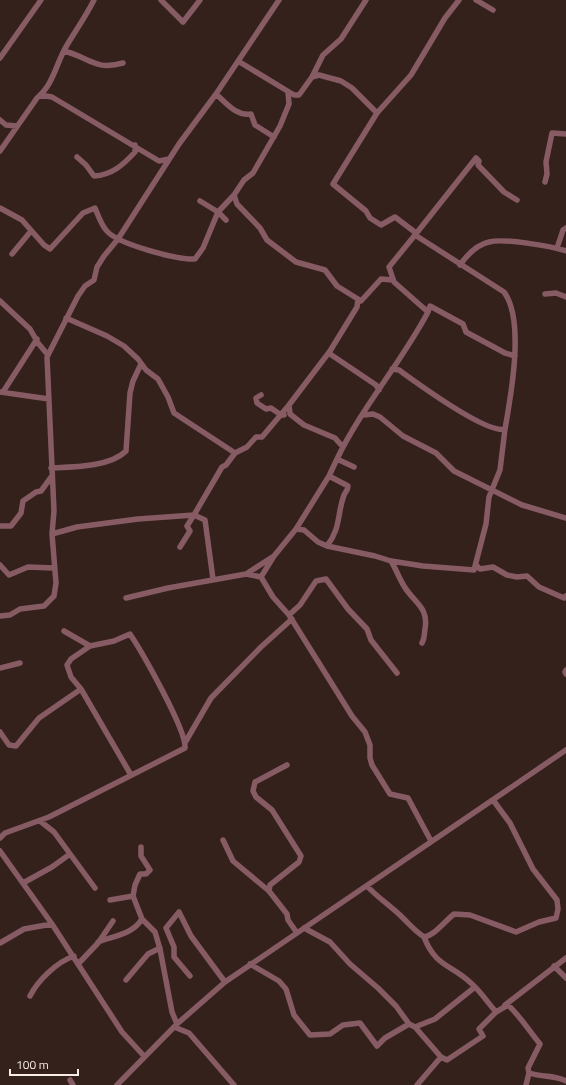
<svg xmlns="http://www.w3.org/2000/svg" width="566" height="1085" viewBox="0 0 566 1085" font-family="'Titillium Web',sans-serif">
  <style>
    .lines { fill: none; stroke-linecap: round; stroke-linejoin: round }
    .minor { stroke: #875b63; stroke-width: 5.5 }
  </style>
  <rect width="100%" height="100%" fill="#34211c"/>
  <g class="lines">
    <!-- minor -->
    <path class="minor" d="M161,0L183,22L200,0
      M476,0L493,10
      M64,51C89,57 94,71 123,63
      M0,58L41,0
      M238,61L294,95H299L312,77L319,75L341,81L352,88L377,113L333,184L366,211L370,218L381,225L395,217L416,233
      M312,77L323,55L341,39L366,0
      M288,92L289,104L280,126L253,173L244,180L234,195L237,204L260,228L267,240L296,262L325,270L337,286L361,301L381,279L393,280
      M216,94C227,104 236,116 251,114L255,125L274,137
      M40,95L52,97L159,161L169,159
      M377,113L411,75L445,18L459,0
      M0,120L6,125L17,126
      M0,151L37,98C54,84 56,63 67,45C76,30 86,16 94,0
      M77,157L86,165L94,176C112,175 123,165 135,152V145
      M545,182L547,174L546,162L552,133L566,134
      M200,201L218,212L226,220
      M0,208L22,220L44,245L50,249L83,213L95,208C98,215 101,224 106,230C116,244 178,260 195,259L203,248L218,212L234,195
      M557,248L563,230L566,228
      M12,254L31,231
      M460,265C467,255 476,245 489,242C504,238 550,246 566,251
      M545,294L556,293L566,297
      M358,299L357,307L330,351V354L376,385L379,390
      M0,301L30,329L38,343L48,355
      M428,312L430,306L463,324L466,332L505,353L515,356
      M66,318L107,336L124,346L138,359L146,370L158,379L168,397L174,413L235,453
      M330,351L289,405L290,414L304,425L335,438L343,447
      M392,369L399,370C417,383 486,434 505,429C511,395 525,320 504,292L415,235L476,158L479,161L478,165L504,192L517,200
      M0,392L49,399
      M3,392L37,339
      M261,395L256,398L257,403L266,409L271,408L281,415H284
      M364,415L373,414L380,417L403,436L436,453L454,471L522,505L566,518
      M354,467L337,459C362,407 401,363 428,312L394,282L389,267L415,235
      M51,468C73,467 110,467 126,451L130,393L133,381L141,364
      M0,526H11L21,513L23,501L36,492L41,491L52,476
      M296,529L304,530L318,542L327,546L375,556L391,561L423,566L474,570L486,524L489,497L500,470L505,429
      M52,534L54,511L47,357L78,296L85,286L94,280L97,267L104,256L118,239L179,144L216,94L279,0
      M327,546C341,528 337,514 344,495C346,491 348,490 348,486L329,476
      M180,547L190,531L187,526L194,515L205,520L213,579
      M274,556L261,577L273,597L289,615L352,716L365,732L370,745V758L372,765L390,794L408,798L431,841
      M391,561C396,569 399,578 404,586C414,603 429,607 425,629C424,634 425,638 422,643
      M0,565L9,575L28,567L54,568
      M476,565L480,569L493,567L507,575L517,577L527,576L539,587L564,598L566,596
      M246,574L261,577
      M126,598L168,588L246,574L274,556L296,529L329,476L337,459
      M289,615L300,605L316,581L326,579L348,609L367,629L371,640L397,673
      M0,616L10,615L20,609L44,606L54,596L56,583L52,534L77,527L138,519L194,515L222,467L226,465L235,453L247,447L256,437H262L289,405
      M0,668L20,663
      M566,670L565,672L566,674
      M81,689L71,677L67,665L71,659L90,646
      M0,732L9,745L16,746L39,718L81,689L131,775
      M186,741L211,698L261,647L292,619
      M287,765L255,782L253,791L256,797L272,810L301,856L299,862L270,885L269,891L287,914L288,920L297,933
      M40,821L54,832L95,888
      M0,838L5,833L49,817L185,748C187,731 142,652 130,634L114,641L90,646L64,631
      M223,840L233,861L269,891
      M0,851L52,924L122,1032L144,1056
      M23,883L52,867L70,854
      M367,886C378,898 391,906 403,918C410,925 415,931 424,937C435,935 444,922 454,914L470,915L516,932L539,922L556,918L558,909L557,900L533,869L510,823L493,800
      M133,896L135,885L140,874H146L150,870L141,856V847
      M110,900L133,896L142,919L155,932L160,949L172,1012L177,1024
      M304,928L330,942L350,964L378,988L396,1006L409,1024
      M424,937C436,968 452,964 472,984C481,992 488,1003 496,1012L508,1005C521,1017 529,1031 540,1044L528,1068L529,1073C541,1077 556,1075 566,1081
      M98,942C114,936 133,934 142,919
      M0,943L24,929L52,924
      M79,963L98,943L113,921
      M250,964L279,981L286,989L294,1015L310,1035L330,1034L343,1025L360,1023L377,1046L385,1038L409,1024L415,1027L441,1057
      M554,966L566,978
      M190,976L174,957V947L166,928L179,912L191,936L225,982
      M126,980L148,954L160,948
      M30,996C38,980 57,962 74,956
      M505,1005L566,958
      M174,1027L189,1033L234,1085
      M415,1027L435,1019L475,987
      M70,1080L73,1085
      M117,1085L177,1024L225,982L566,750
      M417,1085L441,1057L447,1060L483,1036L479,1029L496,1012
      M526,1085L529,1073"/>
  </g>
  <!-- scale -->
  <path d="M10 1069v6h68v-6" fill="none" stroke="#f9ece8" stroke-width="2"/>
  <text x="16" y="1069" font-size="12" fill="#f9ece8" stroke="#34211c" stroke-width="3" paint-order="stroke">100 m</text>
</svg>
